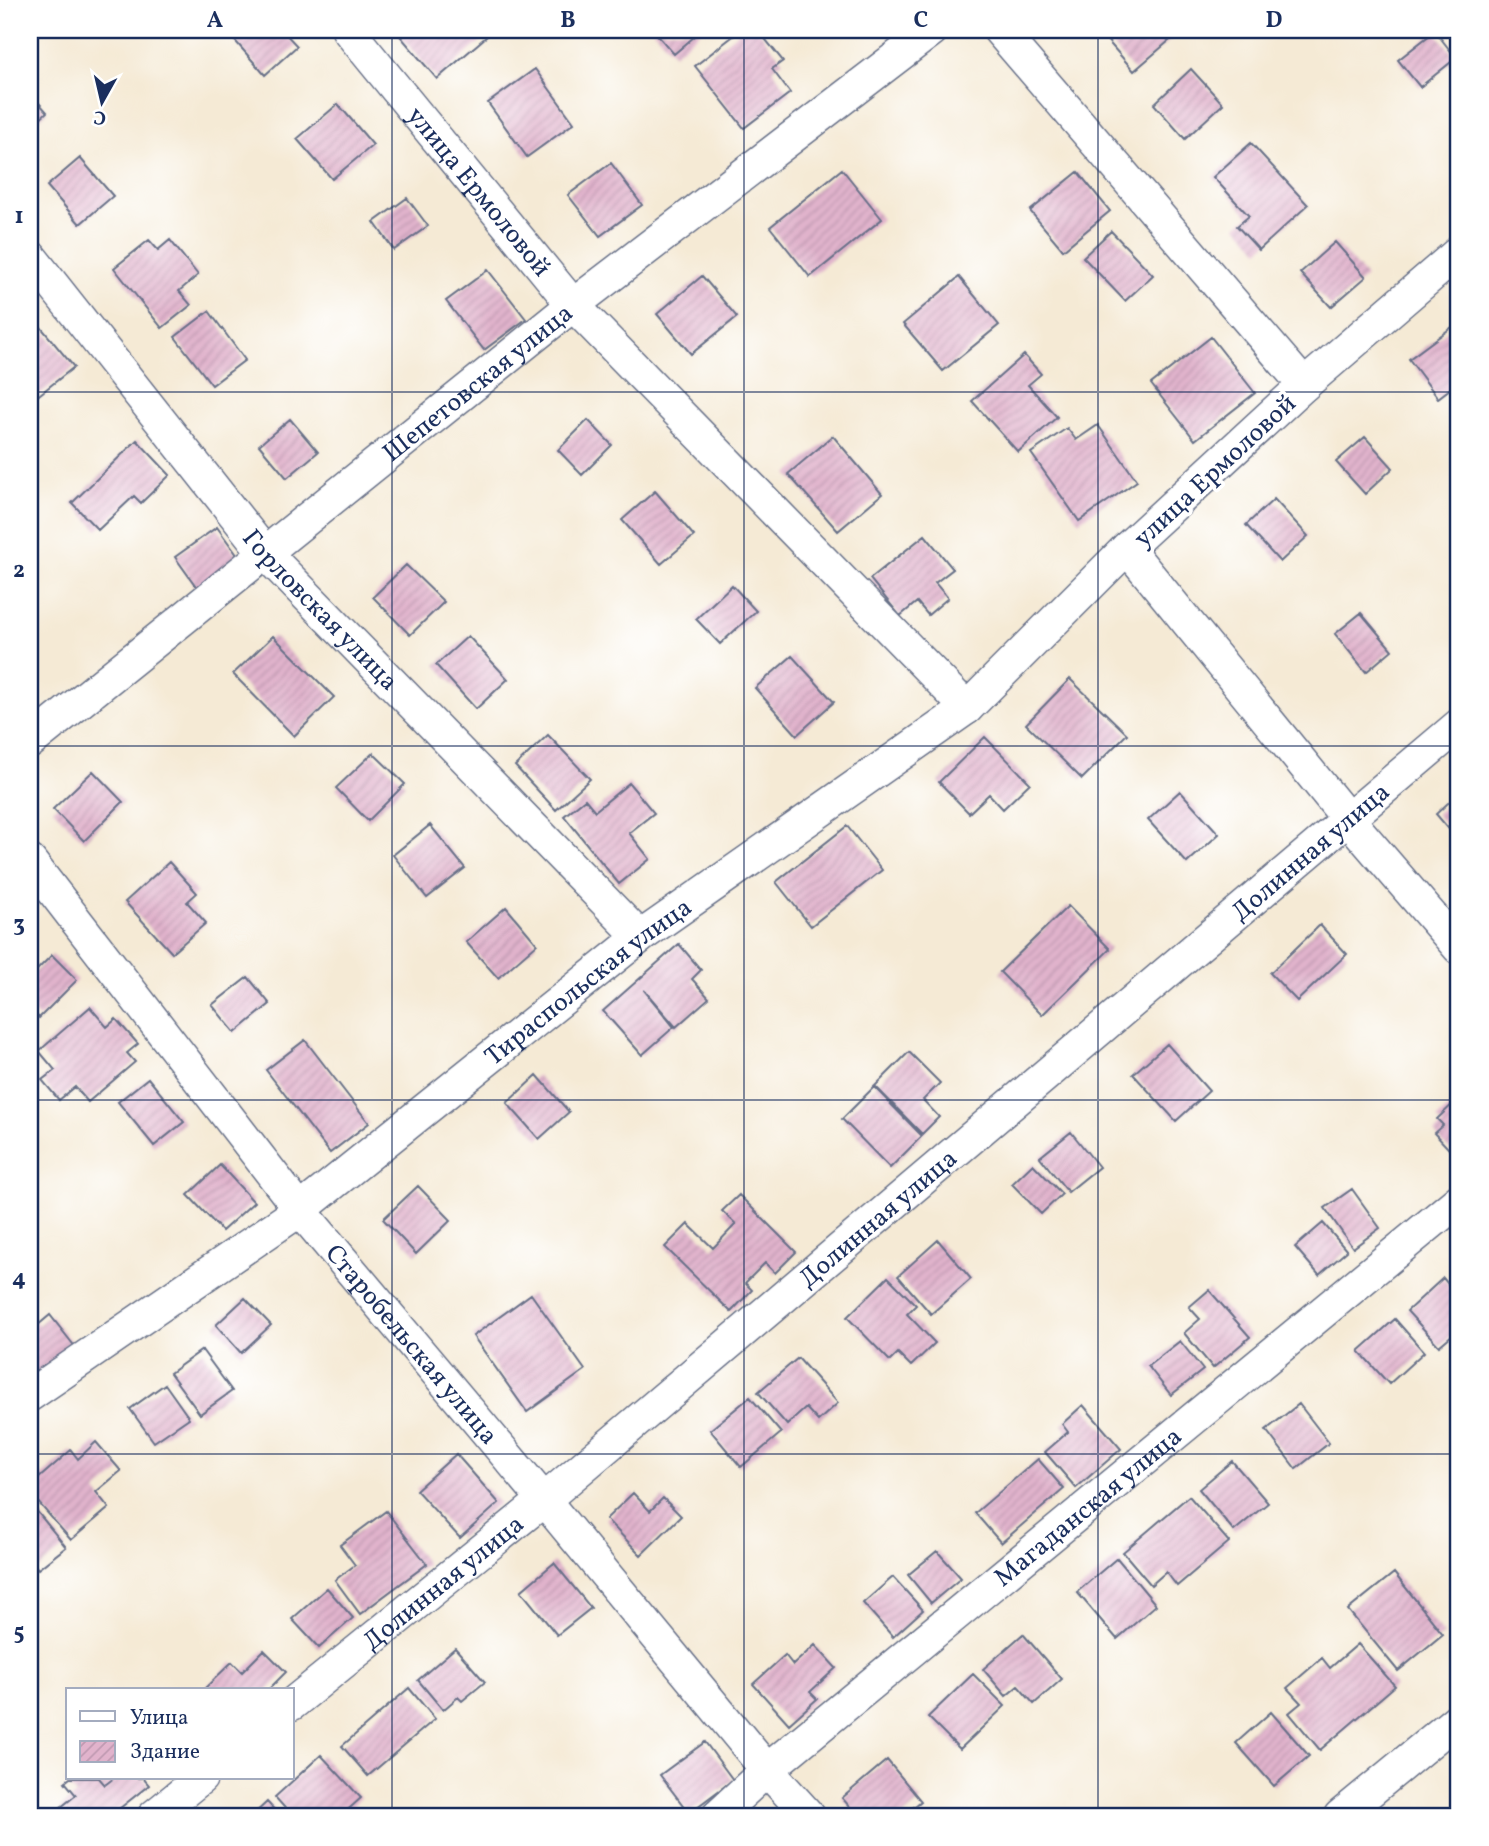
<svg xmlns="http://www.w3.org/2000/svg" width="1489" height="1846" viewBox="0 0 1489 1846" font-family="Vollkorn,serif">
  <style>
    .building { fill: url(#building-hatch) }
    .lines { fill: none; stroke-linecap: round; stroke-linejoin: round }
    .street-casing { stroke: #677088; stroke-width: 35 }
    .street { stroke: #fff; stroke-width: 32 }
    .grid { fill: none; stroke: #1b2f5e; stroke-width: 2; stroke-opacity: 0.55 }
    .labels { text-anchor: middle; stroke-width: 7; stroke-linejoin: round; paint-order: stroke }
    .street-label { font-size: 26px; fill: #1b2f5e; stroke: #fff }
    .neatline { fill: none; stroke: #1b2f5e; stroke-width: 2.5 }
    .grid-label { font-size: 23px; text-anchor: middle; font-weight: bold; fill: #1b2f5e }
  </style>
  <defs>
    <pattern id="building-hatch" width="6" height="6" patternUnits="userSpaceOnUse" patternTransform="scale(1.75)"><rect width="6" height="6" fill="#e1b3cc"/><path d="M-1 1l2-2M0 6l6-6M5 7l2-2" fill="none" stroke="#c09ab2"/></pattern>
  </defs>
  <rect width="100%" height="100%" fill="#fff"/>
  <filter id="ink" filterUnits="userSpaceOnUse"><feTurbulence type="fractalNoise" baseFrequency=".0143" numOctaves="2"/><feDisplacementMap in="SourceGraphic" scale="14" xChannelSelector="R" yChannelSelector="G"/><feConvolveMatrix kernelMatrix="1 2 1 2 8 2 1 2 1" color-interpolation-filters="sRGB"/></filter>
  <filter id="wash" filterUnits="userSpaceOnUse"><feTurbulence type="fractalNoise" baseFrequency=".00686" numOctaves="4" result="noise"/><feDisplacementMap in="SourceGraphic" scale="28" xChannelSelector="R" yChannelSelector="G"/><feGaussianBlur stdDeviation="1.57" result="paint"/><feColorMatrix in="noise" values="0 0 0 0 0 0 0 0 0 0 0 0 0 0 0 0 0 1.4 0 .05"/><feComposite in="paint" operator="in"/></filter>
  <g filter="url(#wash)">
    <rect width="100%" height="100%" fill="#f5ead5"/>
    <g id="blocks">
      <!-- building -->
      <path class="building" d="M236,30H282L297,46L265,75L230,35Z
        M395,30H494L437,79Z
        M653,30H702L674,54Z
        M741,30H758L783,61L772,69L790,93L744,128L695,66Z
        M1098,30H1173L1177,34L1134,71Z
        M1435,31L1456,58L1420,87L1398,60Z
        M535,69L574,123L527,157L488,103Z
        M1191,69L1223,104L1185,139L1154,104Z
        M30,93L47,112L30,127Z
        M338,104L373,145L332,179L297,139Z
        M1251,143L1308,205L1259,250L1237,226L1249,216L1213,177Z
        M80,158L113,196L80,224L47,186Z
        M611,163L642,205L600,236L568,195Z
        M842,169L882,219L810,277L770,227Z
        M1078,172L1110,211L1063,250L1030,211Z
        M407,198L428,226L394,250L374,222Z
        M1111,231L1153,275L1125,301L1083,257Z
        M149,240L158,250L170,240L198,275L179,291L191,305L162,328L114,268Z
        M1335,242L1366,277L1331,307L1300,273Z
        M488,270L526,319L484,350L446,301Z
        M702,276L737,317L691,354L657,314Z
        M959,277L999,325L943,371L903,324Z
        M209,311L245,360L212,385L175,337Z
        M30,314L74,367L30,402Z
        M1459,322V382L1438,398L1409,359Z
        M1211,337L1255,393L1195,440L1151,384Z
        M1024,355L1041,374L1028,385L1057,417L1018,452L972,401Z
        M290,419L318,452L287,478L259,445Z
        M588,420L612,445L582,475L558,450Z
        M1098,425L1137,481L1079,521L1031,453L1067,428L1076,440Z
        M833,436L882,494L838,531L788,474Z
        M1365,437L1393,468L1365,494L1336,462Z
        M137,440L170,475L141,503L134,496L98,530L72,503Z
        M655,491L694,536L661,564L622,520Z
        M1274,499L1308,536L1280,562L1246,525Z
        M217,527L240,559L198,589L175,557Z
        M925,535L953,569L935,583L948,598L928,615L917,602L900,616L870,579Z
        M406,565L444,602L410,635L373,597Z
        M732,585L756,611L720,644L696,619Z
        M1361,613L1392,650L1366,672L1335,634Z
        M273,636L334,697L294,736L233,674Z
        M468,636L508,679L476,709L436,665Z
        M792,656L834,702L797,735L755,688Z
        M1070,679L1127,734L1082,779L1026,724Z
        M548,735L590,779L556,810L515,766Z
        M985,737L1030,783L1003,809L989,794L969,813L939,782Z
        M373,753L405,784L368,821L336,788Z
        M93,771L123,802L84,841L53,809Z
        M629,783L654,813L629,833L650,859L619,884L564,816L585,799L595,811Z
        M1180,791L1219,834L1187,863L1148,820Z
        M1459,793V841L1436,814Z
        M430,825L465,868L427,898L393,855Z
        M847,826L882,870L811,926L776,882Z
        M169,862L197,893L187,902L206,923L172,953L125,902Z
        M1068,906L1110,949L1042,1015L1000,972Z
        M506,907L537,944L498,978L466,942Z
        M1320,925L1347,954L1297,1001L1270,973Z
        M679,944L701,970L692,979L709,998L676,1027L644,990L674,1027L642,1055L603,1011Z
        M52,955L77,980L39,1018L30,1009V977Z
        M248,977L270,1004L235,1033L212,1005Z
        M90,1007L107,1027L116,1019L138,1044L127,1053L135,1062L88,1102L75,1087L59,1100L42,1080L55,1070L39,1051Z
        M305,1040L369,1123L330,1153L266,1070Z
        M1167,1044L1209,1091L1176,1121L1133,1074Z
        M909,1052L940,1083L923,1100L939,1117L922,1134L875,1086Z
        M537,1075L569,1112L539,1139L507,1103Z
        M148,1078L184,1122L154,1146L118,1102Z
        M874,1087L922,1136L890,1168L842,1119Z
        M1459,1098V1160L1434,1133L1443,1125L1437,1119Z
        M1071,1132L1099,1167L1068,1192L1040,1157Z
        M1033,1164L1062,1194L1041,1214L1012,1184Z
        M220,1165L254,1202L222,1231L188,1195Z
        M418,1186L451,1220L416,1254L383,1219Z
        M1352,1189L1380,1228L1353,1248L1325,1208Z
        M739,1195L796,1252L775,1273L765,1263L745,1283L752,1290L731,1312L665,1247L688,1224L713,1248L736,1224L722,1211Z
        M1323,1223L1347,1251L1319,1275L1295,1247Z
        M938,1240L971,1279L931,1314L898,1276Z
        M888,1277L916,1305L907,1314L935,1343L911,1366L898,1353L890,1361L847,1317Z
        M1443,1278L1459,1297V1329L1439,1346L1407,1311Z
        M1209,1290L1250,1337L1213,1368L1184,1333L1200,1319L1189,1307Z
        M531,1294L585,1370L527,1412L473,1336Z
        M245,1298L271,1325L241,1353L216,1325Z
        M30,1315L38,1325L50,1315L76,1348L40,1376L30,1364Z
        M1395,1319L1424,1352L1389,1384L1359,1351Z
        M1180,1341L1203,1370L1171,1395L1148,1366Z
        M202,1350L232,1391L200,1414L170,1373Z
        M798,1358L838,1403L818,1421L806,1408L787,1425L758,1392Z
        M165,1384L189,1418L154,1442L130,1409Z
        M750,1397L781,1433L741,1467L710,1430Z
        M1299,1404L1329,1443L1296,1469L1266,1430Z
        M1083,1405L1121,1449L1076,1488L1045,1452L1068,1432L1062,1424Z
        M96,1442L121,1471L96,1492L109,1508L71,1540L30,1493V1486L71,1450L78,1459Z
        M456,1454L499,1503L460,1538L416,1490Z
        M1038,1459L1064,1489L1001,1543L975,1513Z
        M1232,1461L1268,1503L1234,1531L1199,1489Z
        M633,1493L650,1511L663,1498L681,1516L641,1555L606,1519Z
        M1189,1496L1229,1542L1177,1586L1166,1572L1151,1585L1123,1552Z
        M30,1503L66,1547L38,1569L30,1559Z
        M386,1511L427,1564L360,1614L335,1580L355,1565L340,1545Z
        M937,1551L961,1578L931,1603L908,1575Z
        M1117,1558L1156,1605L1117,1639L1077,1592Z
        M554,1563L591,1608L557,1635L521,1591Z
        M1394,1573L1443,1634L1398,1671L1348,1610Z
        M893,1577L923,1610L893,1637L863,1603Z
        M327,1588L353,1618L319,1648L292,1619Z
        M1023,1634L1062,1679L1034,1704L1018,1686L1006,1696L983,1669Z
        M1358,1644L1395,1686L1320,1750L1289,1713L1301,1703L1287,1688L1322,1658L1330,1668Z
        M815,1645L836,1668L810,1692L817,1699L789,1724L753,1684L785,1655L793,1665Z
        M455,1648L485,1682L462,1701L458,1697L443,1710L418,1680Z
        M264,1650L286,1672L268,1690H203L232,1662L242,1672Z
        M973,1674L1005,1706L960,1749L928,1717Z
        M409,1688L435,1719L368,1776L342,1746Z
        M1271,1712L1309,1756L1274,1786L1236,1743Z
        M705,1742L733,1780L689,1813L660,1775Z
        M321,1755L361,1798L341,1816H331L327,1812L322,1816H292L275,1797Z
        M887,1760L921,1801L903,1816H858L842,1798Z
        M70,1778H99L105,1785L114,1778H143L149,1785L110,1816H66L60,1808L76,1795L65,1782Z
        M267,1802L280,1816H252Z"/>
    </g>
  </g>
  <g filter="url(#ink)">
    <use href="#blocks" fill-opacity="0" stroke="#677088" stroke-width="2"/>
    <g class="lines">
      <!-- street casing -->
      <g class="street-casing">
        <g id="street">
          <path id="s1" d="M348,30L573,305L967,708"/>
          <path d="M999,30L1304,385L1127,548L1348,819L1459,948"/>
          <path id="s2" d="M30,256L265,553L640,937"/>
          <path d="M1304,385L1459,252"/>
          <path id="s3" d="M30,742L573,305L932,30"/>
          <path id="s4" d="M30,861L300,1210L544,1500L767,1770L809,1816"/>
          <path id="s5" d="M30,1395L300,1210L640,937L967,708L1127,548"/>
          <path id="s6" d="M292,1704L544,1500L1459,725"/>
          <path d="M154,1816L201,1778"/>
          <path id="s7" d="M717,1816L767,1770L1459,1200"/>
          <path d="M1340,1816L1459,1718"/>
        </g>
      </g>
      <!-- street -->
      <use href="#street" class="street"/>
    </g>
  </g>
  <!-- grid -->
  <path class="grid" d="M392,30V1816M744,30V1816M1098,30V1816M30,392H1459M30,746H1459M30,1100H1459M30,1454H1459"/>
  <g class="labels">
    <!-- street labels -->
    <g class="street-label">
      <text dy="9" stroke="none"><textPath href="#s1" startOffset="208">улица Ермоловой</textPath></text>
      <text dy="9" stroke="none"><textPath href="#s3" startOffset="574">Шепетовская улица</textPath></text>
      <text transform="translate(1214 470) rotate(-43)" y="9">улица Ермоловой</text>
      <text dy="9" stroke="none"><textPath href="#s2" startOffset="458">Горловская улица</textPath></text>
      <text dy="9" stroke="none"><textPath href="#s6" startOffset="1328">Долинная улица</textPath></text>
      <text dy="9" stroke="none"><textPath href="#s5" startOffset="695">Тираспольская улица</textPath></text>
      <text dy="9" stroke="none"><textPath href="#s6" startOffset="761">Долинная улица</textPath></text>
      <text dy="9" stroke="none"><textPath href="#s4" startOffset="616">Старобельская улица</textPath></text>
      <text dy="9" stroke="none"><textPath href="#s7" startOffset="483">Магаданская улица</textPath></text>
      <text dy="9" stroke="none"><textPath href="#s6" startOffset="194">Долинная улица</textPath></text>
    </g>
  </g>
  <!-- margin -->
  <rect width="1489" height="1846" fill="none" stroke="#fff" stroke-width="77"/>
  <!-- legend -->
  <rect x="66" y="1688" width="228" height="91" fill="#ffffff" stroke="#a4acbf" stroke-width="2"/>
  <rect x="80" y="1711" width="35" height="10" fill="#ffffff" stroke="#a4acbf" stroke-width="2"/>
  <text x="130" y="1724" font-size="21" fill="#1b2f5e">Улица</text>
  <rect x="80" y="1741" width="35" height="21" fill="url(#building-hatch)" stroke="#a4acbf" stroke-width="2"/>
  <text x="130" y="1758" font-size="21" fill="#1b2f5e">Здание</text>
  <!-- north arrow -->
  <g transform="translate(102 102) rotate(188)" stroke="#ffffff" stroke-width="5" paint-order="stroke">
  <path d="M0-5L12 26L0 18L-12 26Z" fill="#1b2f5e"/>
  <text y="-10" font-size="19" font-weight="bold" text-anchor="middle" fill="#1b2f5e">С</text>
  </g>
  <rect x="38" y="38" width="1412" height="1770" class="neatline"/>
  <g class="grid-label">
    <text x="215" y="27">A</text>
    <text x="568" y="27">B</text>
    <text x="921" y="27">C</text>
    <text x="1274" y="27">D</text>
    <text x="19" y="223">1</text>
    <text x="19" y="577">2</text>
    <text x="19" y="931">3</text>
    <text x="19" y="1285">4</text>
    <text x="19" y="1639">5</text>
  </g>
</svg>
